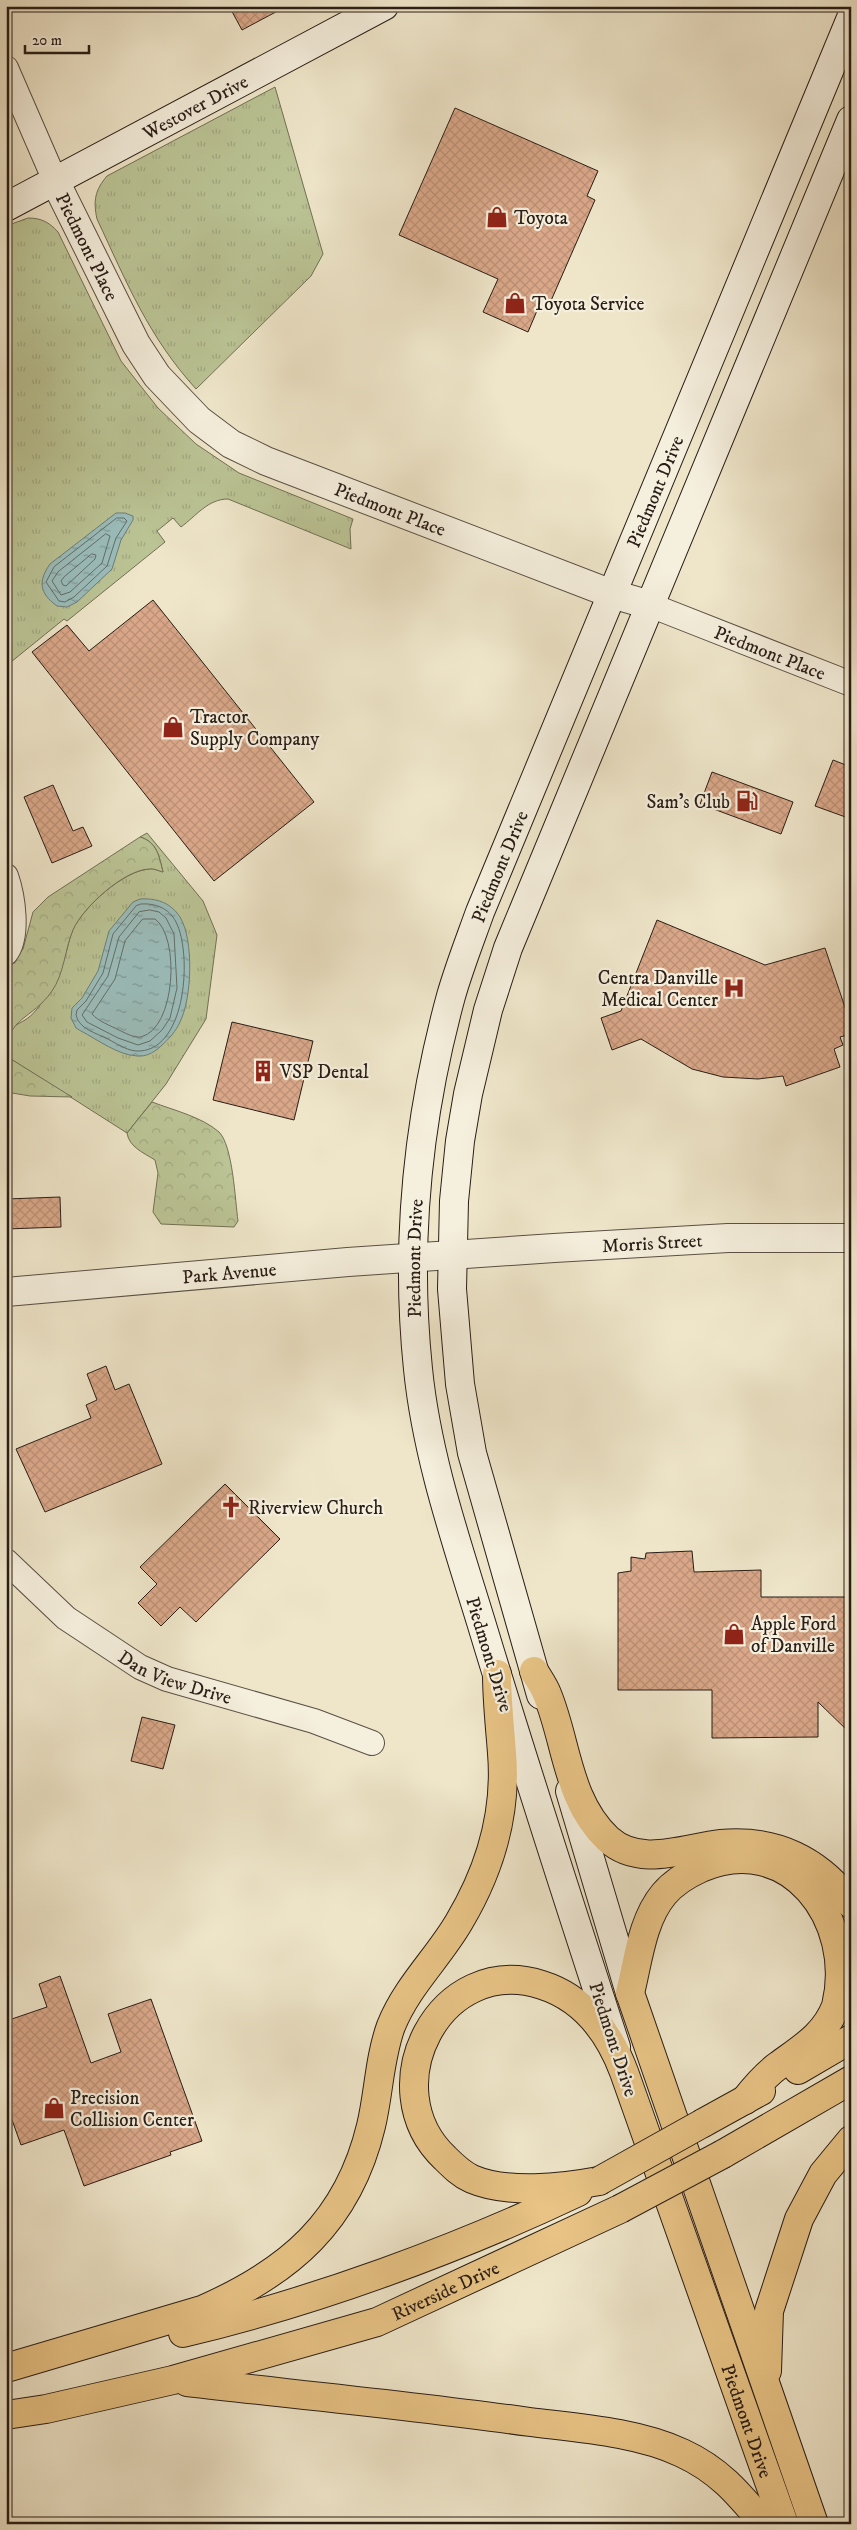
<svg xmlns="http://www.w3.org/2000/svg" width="857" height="2530" viewBox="0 0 857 2530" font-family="'IM FELL DW Pica',serif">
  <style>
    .grass { fill: url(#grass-tufts); stroke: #727056 }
    .forest { fill: url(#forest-crowns); stroke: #727056 }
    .water { fill: url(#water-ripples); stroke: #6d7e7a }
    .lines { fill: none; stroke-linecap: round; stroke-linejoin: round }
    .shore { stroke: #626e6a; stroke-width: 1 }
    .building { fill: url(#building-cross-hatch); stroke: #291d17 }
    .minor-casing { stroke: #5a4f44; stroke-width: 26 }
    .tertiary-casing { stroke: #5a4f44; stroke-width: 30 }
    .secondary-casing { stroke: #291d17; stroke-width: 30 }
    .primary-casing { stroke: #291d17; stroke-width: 30 }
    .minor { stroke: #f5efdd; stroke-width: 24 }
    .tertiary { stroke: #f5efdd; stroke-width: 28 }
    .secondary { stroke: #f5efdd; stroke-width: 28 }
    .primary { stroke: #e8c385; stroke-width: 28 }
    .primary-bridge-casing { stroke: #291d17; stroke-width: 30; stroke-linecap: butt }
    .primary-bridge { stroke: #e8c385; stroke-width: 28 }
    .labels { text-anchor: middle; stroke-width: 4.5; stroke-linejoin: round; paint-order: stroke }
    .street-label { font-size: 19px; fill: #291d17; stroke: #f5efdd }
    .poi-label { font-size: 19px; fill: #291d17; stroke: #f5efdd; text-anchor: start }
  </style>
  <defs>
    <pattern id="grass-tufts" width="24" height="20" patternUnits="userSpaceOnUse" patternTransform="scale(1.25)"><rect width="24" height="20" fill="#bbc495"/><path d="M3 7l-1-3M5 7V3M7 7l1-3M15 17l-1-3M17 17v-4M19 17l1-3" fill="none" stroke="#a1a880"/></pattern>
    <pattern id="forest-crowns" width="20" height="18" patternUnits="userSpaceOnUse" patternTransform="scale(1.25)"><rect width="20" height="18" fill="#bbc495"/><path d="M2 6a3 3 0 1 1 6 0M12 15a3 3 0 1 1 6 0" fill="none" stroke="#a1a880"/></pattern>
    <pattern id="water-ripples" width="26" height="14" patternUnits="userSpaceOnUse" patternTransform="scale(1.25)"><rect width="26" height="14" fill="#9bbebc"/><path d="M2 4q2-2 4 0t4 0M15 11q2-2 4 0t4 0" fill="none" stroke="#7e9a98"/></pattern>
    <pattern id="building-cross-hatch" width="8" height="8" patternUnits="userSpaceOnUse" patternTransform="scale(1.25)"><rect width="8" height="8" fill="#daa889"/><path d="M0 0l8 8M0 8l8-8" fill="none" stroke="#bb9076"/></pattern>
  </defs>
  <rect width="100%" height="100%" fill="#efe6ca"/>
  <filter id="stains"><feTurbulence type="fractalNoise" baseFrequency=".004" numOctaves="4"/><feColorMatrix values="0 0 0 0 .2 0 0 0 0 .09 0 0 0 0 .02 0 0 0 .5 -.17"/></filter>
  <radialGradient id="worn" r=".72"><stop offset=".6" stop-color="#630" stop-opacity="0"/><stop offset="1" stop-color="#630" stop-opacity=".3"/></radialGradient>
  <!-- grass -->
  <path class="grass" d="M275,87L323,254L311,276L196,389C148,336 127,283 97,219C93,201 95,190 107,176Z
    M28,218C41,218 49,222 58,232L121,361L158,408L196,444L239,473L353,519L350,529L351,549L228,499C208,499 196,516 181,527L173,518L157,531L165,542L67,621L64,619L11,662L6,655V226Z
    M147,833L203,901L217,935L206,1019L166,1084L127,1133L6,1056C6,1016 20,1031 37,1009C48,995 58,974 64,958C68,949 69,938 73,929C84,907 123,871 149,869C153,868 159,871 163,872C159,856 157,842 140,837Z"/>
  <!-- forest -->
  <path class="forest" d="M140,837C157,842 159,856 163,872C159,871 153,868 149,869C124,870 83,907 73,930C65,949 64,974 52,991C32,1020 6,1017 6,1056L72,1097L30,1096L6,1092V970L23,949L33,912L48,897Z
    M152,1102C173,1110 202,1117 219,1132C233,1146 235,1200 238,1221L234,1227L161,1224L153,1212L158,1173L155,1160C144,1153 129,1147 127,1133Z"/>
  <!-- water -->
  <path class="water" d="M116,513H125L133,516V520L121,540L112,569L77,602L67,607L57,606C39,593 38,581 50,564Z
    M140,899C156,898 170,902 180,917C194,940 192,998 180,1022C176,1031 169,1039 161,1046C155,1052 146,1057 137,1056C118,1055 98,1040 81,1031L76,1028L71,1018L72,1008L82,998L98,971L109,931L133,902Z"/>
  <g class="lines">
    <!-- shore -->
    <path class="shore" d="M117,518H124L127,521L116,538L107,566L74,597L65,602L59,601L46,582L54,567Z
      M106,534L110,536L102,563L70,592L61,595L52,581L58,572Z
      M92,554L96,555L95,559L66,586L63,585L61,581L64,577Z
      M141,904C155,903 169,908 176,922C192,953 187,1048 140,1051C129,1052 117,1044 108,1039C96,1033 79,1029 76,1015L77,1010L86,1001L103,973L113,934L136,906Z
      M150,910L159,912L166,918L174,934L177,988L170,1018L162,1030L150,1041L138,1045L118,1038L87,1022L82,1015L108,976L119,937L139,912Z
      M143,919H155C180,937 176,1028 141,1037C134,1038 125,1033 119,1030C111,1026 98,1021 92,1014L115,979L125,941Z"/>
  </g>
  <!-- building -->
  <path class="building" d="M229,6H287L242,30Z
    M455,108L598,171L587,196L595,200L550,303L542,299L528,332L483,312L498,279L399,235Z
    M153,600L314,802L214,881L32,652L67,625L89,651Z
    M833,760L851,767V819L815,806Z
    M712,772L793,802L781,834L700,804Z
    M53,785L73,831L83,827L92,846L52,863L24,797Z
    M657,920L765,965L825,948L851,1025V1034L840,1037L843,1045L834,1049L840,1067L786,1086L783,1076L758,1079L723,1077L692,1069L641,1039L612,1050L601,1018L621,1011Z
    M232,1022L313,1041L294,1120L213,1100Z
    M60,1197L61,1227L6,1229V1199Z
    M106,1366L115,1390L129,1384L162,1464L45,1512L16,1449L91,1418L86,1405L97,1400L87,1374Z
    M225,1484L280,1539L196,1622L180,1607L161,1626L138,1603L157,1584L140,1567Z
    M692,1551L694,1572L761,1570V1597H851V1734L818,1702V1737L712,1738V1690H618V1573L631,1571V1557L645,1559L646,1553Z
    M142,1717L175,1725L163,1769L131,1761Z
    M60,1976L91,2063L121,2052L108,2014L151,1999L202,2141L170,2152L171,2155L84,2186L64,2130L21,2145L6,2103V2021L47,2007L39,1984Z"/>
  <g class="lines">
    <!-- minor casing -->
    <g class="minor-casing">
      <g id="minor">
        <path d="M6,68L56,183"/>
        <path id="s1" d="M650,605L851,684"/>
        <path d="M6,876C13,896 19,936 6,953"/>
        <path id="s2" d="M6,1561L66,1618L140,1667L167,1679L314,1721L372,1743"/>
      </g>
    </g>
    <!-- tertiary casing -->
    <g class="tertiary-casing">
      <g id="tertiary">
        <path id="s3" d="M56,183L136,344L157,376L199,420L231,444L266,461L612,594L650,605"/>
        <path id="s4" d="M6,1292L348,1262L554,1248L728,1238H851"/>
      </g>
    </g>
    <!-- secondary casing -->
    <g class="secondary-casing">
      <g id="secondary">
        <path id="s5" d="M6,207L384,6"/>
        <path d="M541,1695L472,1453L460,1384L452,1289L454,1201L460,1141L468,1094L488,1010L508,948L851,120"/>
        <path d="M570,1791L630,1993"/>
        <path id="s6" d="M616,2047C571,1909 526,1771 484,1632C458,1546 427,1459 418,1369C405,1244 418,1117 451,996C459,968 470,940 480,912L851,18"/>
      </g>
    </g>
    <!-- primary casing -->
    <g class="primary-casing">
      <g id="primary">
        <path d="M534,1671C538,1678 544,1686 547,1694C567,1742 567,1801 608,1839C640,1868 684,1848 721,1844C775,1839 819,1860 851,1904"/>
        <path d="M798,2070L851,2039"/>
        <path d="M745,2100C755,2087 765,2075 779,2065C802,2048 825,2035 836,2006C857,1920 789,1830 701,1868C688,1874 674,1882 664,1894C642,1920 638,1961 630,1993L814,2524"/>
        <path d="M703,2123L761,2091"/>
        <path d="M723,2154L851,2080"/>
        <path id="s7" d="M599,2181C562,2188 507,2194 472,2179C461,2174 453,2166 445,2158C371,2088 440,1952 542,1985C583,1998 609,2032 624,2072L784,2524"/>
        <path d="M183,2333C314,2302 456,2250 578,2192"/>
        <path d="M6,2368L202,2310C289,2272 348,2222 371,2126C379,2093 379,2059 391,2026C407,1986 438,1958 459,1922C490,1870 507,1813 502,1753C500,1726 497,1701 497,1674"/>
        <path d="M767,2371L769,2311L799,2219L823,2174L851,2140"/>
        <path d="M187,2382C301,2395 416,2406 530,2422C578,2428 638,2432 682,2453C719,2470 738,2493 764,2524"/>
        <path id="s8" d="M6,2415L46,2409L173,2380L377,2322L620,2209"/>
      </g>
    </g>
    <!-- minor -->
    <use href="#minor" class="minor"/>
    <!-- tertiary -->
    <use href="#tertiary" class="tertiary"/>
    <!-- secondary -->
    <use href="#secondary" class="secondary"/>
    <!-- primary -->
    <use href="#primary" class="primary"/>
    <!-- primary-bridge casing -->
    <g class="primary-bridge-casing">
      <path id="primary-bridge" d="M599,2181L703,2123
        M620,2209L723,2154"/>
    </g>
    <!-- primary-bridge -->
    <use href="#primary-bridge" class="primary-bridge"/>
  </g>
  <!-- icons -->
  <defs>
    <g id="shop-bare" transform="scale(1.725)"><path d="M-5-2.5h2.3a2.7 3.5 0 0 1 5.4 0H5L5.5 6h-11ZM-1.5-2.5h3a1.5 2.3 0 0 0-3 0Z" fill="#8f2418" stroke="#f5efdd" stroke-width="2.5" paint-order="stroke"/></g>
    <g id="fuel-bare" transform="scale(1.725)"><path d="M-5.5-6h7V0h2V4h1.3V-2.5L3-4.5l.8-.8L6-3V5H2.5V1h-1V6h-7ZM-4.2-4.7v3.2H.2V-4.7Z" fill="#8f2418" stroke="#f5efdd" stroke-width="2.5" paint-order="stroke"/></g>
    <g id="hospital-bare" transform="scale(1.725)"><path d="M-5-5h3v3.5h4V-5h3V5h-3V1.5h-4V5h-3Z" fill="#8f2418" stroke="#f5efdd" stroke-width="2.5" paint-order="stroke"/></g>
    <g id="building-bare" transform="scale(1.725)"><path d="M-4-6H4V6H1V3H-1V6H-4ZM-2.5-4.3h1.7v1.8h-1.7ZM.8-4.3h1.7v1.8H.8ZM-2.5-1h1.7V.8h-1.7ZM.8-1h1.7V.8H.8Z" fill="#8f2418" stroke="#f5efdd" stroke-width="2.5" paint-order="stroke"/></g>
    <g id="church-bare" transform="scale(1.725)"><path d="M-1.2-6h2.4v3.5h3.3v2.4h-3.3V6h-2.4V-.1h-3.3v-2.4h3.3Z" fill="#8f2418" stroke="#f5efdd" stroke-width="2.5" paint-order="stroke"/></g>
  </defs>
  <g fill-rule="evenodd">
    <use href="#shop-bare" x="497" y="217"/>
    <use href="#shop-bare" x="515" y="303"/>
    <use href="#shop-bare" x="173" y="727"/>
    <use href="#fuel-bare" x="747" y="801"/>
    <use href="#hospital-bare" x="734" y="988"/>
    <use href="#building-bare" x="263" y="1071"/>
    <use href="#church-bare" x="231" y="1507"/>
    <use href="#shop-bare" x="734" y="1634"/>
    <use href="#shop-bare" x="54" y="2108"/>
  </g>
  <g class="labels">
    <!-- street labels -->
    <g class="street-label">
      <text dy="7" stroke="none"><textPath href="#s5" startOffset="214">Westover Drive</textPath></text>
      <text dy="7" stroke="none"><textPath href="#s3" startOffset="71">Piedmont Place</textPath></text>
      <text dy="7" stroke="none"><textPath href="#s6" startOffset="1628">Piedmont Drive</textPath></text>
      <text dy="7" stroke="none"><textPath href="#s3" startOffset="491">Piedmont Place</textPath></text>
      <text dy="7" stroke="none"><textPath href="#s1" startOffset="129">Piedmont Place</textPath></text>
      <text dy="7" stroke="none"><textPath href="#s6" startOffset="1222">Piedmont Drive</textPath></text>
      <text dy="7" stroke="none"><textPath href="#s4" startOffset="648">Morris Street</textPath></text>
      <text dy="7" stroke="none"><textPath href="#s6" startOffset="818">Piedmont Drive</textPath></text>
      <text dy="7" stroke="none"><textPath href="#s4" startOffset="224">Park Avenue</textPath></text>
      <text transform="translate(490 1654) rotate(73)" y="7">Piedmont Drive</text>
      <text dy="7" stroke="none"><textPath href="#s2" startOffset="208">Dan View Drive</textPath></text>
      <text transform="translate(614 2039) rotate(72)" y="7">Piedmont Drive</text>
      <text dy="7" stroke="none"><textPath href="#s8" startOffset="458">Riverside Drive</textPath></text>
      <text dy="7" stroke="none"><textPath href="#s7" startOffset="928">Piedmont Drive</textPath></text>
    </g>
    <!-- poi labels -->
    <g class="poi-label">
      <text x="514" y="224">Toyota</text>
      <text x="532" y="310">Toyota Service</text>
      <text x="190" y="723">Tractor<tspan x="190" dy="22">Supply Company</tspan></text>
      <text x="730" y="808" text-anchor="end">Sam's Club</text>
      <text x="718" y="984" text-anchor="end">Centra Danville<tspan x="718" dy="22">Medical Center</tspan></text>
      <text x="280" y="1078">VSP Dental</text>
      <text x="248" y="1514">Riverview Church</text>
      <text x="751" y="1630">Apple Ford<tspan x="751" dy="22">of Danville</tspan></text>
      <text x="70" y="2104">Precision<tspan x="70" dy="22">Collision Center</tspan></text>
    </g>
  </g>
  <!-- margin -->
  <rect width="857" height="2530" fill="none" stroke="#efe6ca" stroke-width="25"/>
  <rect x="8" y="8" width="842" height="2515" fill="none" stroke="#291d17" stroke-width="2.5"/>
  <rect x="12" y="12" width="832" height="2505" fill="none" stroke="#291d17"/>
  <!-- scale -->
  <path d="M25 45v8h64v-8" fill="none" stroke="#291d17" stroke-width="2.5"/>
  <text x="32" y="45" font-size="15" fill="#291d17" stroke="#f5efdd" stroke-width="4" paint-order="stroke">20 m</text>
  <rect width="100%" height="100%" filter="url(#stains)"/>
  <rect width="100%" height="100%" fill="url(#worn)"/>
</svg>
